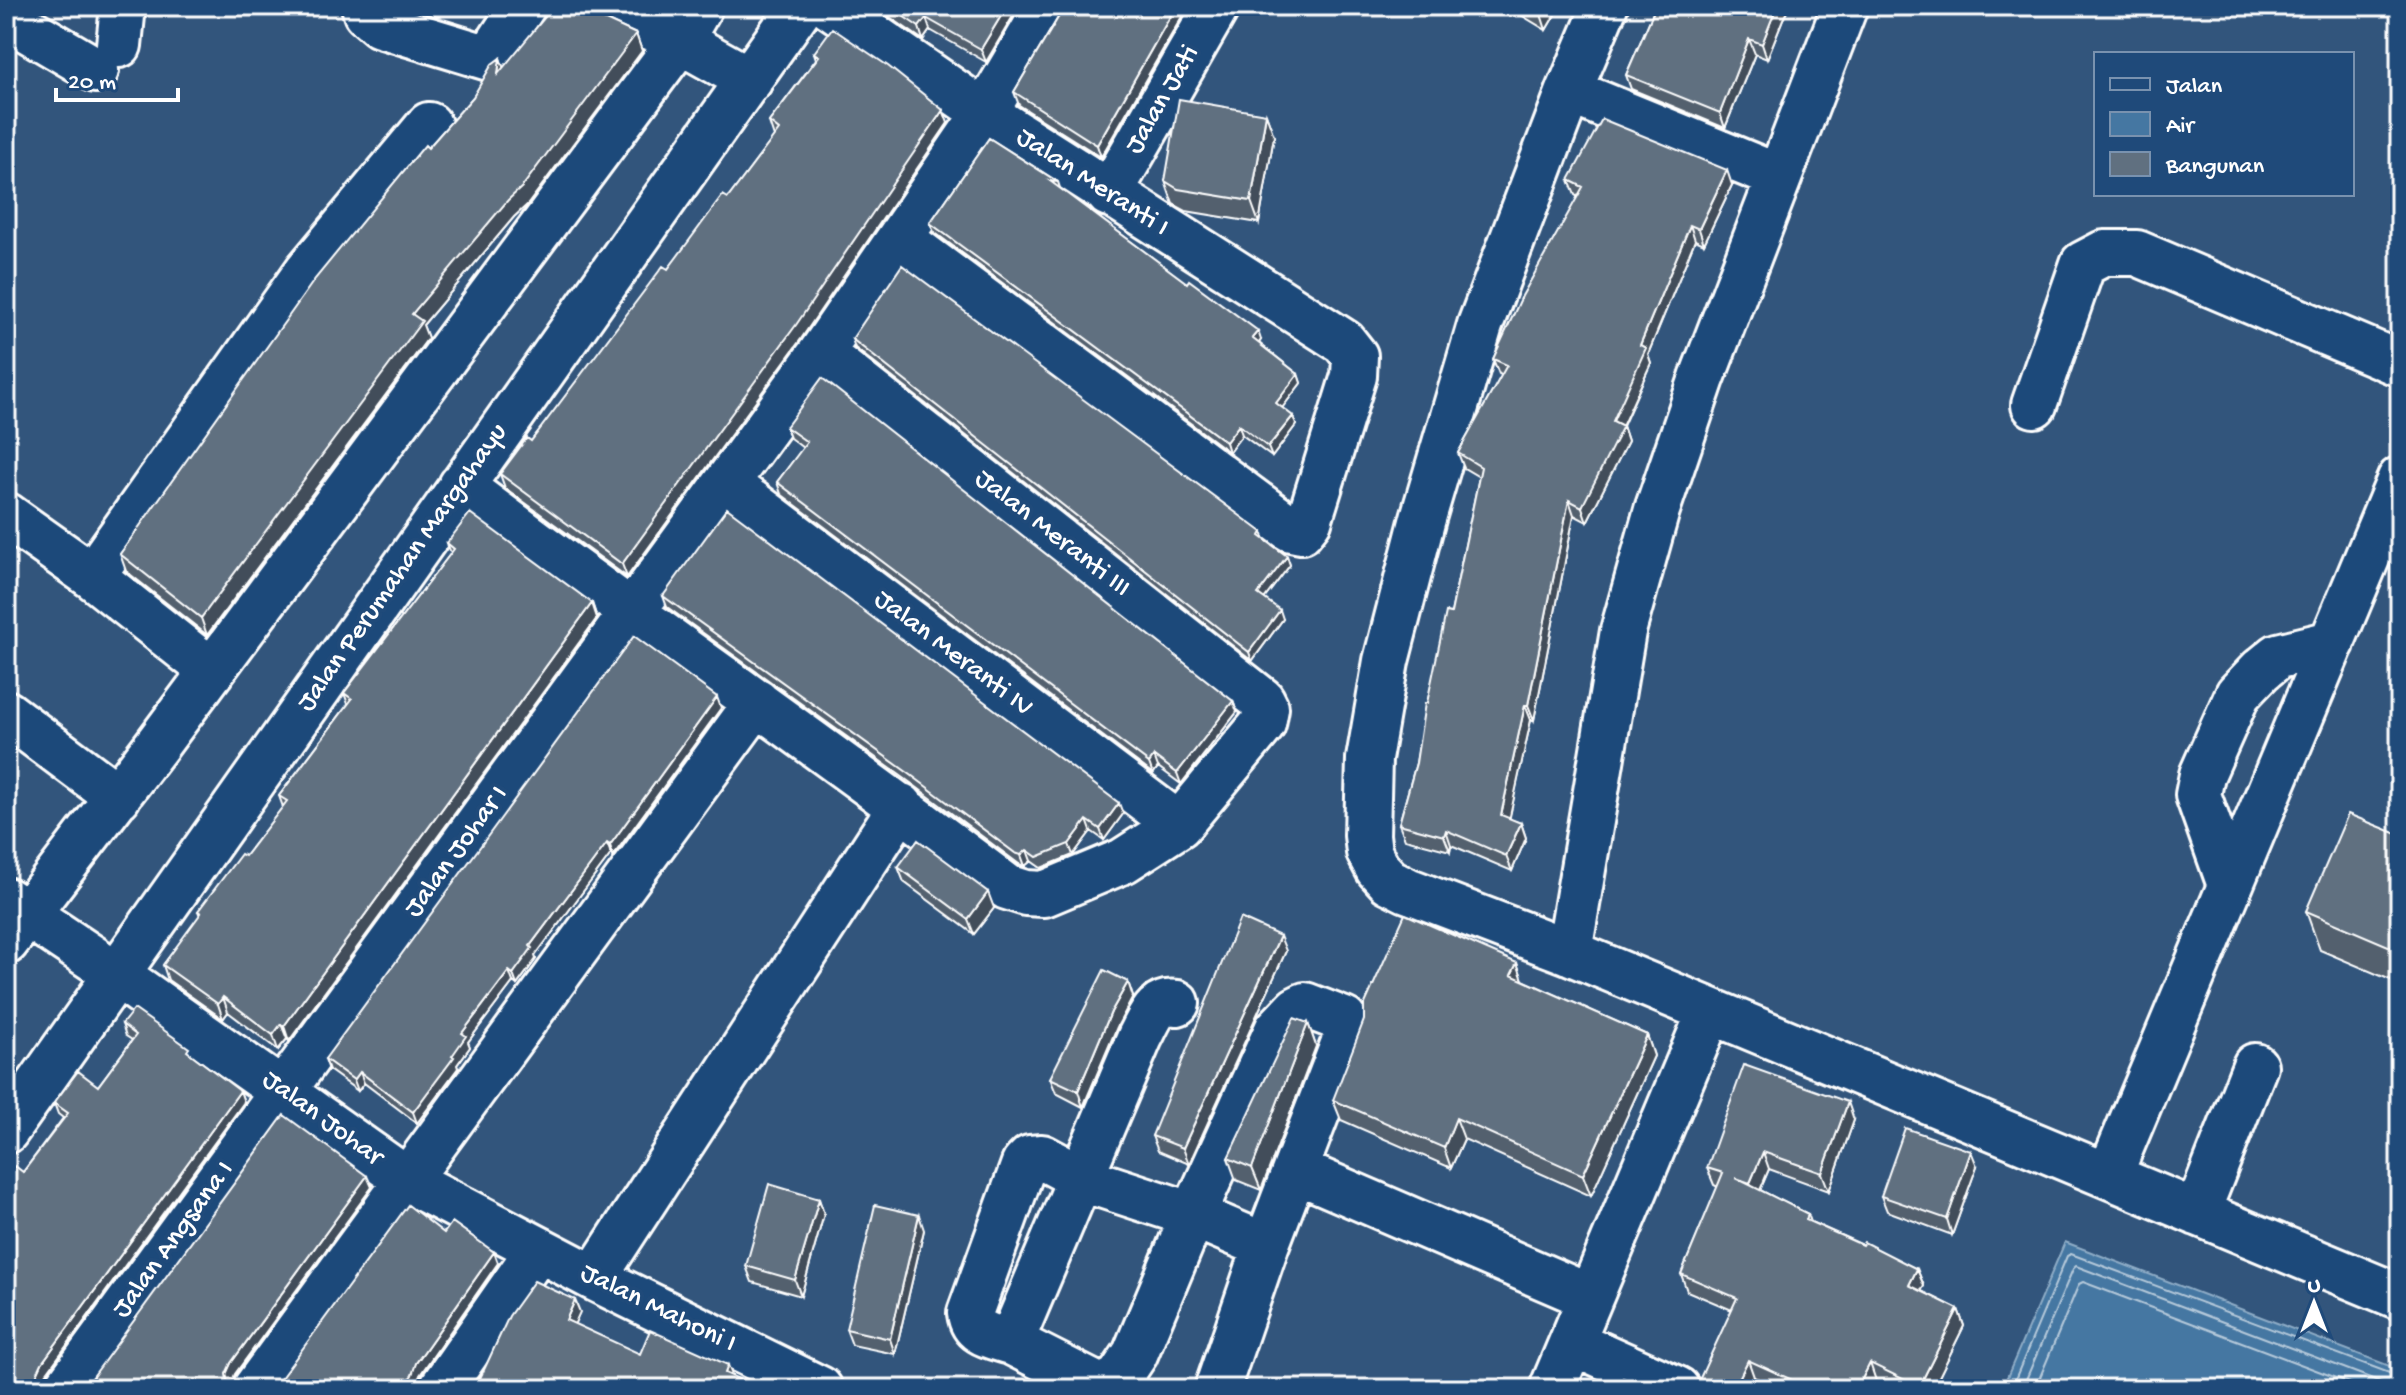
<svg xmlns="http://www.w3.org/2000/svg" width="2406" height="1395" font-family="'Gochi Hand',sans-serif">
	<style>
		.water { fill: #4577a2; stroke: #8fadc7; stroke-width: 2 }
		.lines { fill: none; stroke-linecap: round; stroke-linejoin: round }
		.shore { stroke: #b5c9da; stroke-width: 2 }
		.minor-casing { stroke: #fff; stroke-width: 50 }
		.minor { stroke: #1f4a7a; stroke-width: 44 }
		.wall { fill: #53606e; stroke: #fff; stroke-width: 2 }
		.shaded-wall { fill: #434e5a; stroke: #fff; stroke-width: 2 }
		.building { fill: #607080; stroke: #fff; stroke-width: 2 }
		.labels { text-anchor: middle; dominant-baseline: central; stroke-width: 8; stroke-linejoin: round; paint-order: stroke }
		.street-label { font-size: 28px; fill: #fff; stroke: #1f4a7a }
	</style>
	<rect width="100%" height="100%" fill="#32557c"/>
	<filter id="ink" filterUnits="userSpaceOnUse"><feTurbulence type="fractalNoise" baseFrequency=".0125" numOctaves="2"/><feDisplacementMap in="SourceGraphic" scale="16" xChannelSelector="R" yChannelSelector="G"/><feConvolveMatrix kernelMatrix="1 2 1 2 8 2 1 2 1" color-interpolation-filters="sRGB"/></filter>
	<g filter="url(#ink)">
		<path class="water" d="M2065,1242l335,128v19h-398z"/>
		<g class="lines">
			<path class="shore" d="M2011,1389l56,-133 4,-2 329,123
				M2022,1389l51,-120 3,-3 315,120 9,1
				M2035,1389l44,-105 4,-2 283,107"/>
			<g class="minor-casing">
				<path id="minor" d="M364,6l2,7 14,12 109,33 34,-52
					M605,6l75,35 70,39
					M830,6l155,107 359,229 11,14 -1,20 -45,145 -8,10 -10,-2 -390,-290
					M1605,6l-36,85 -89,234 -57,193 -37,143 -17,98 -2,76 2,17 9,17 11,12 18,9 162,62 831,345
					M6,17l90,53
					M119,45l4,-39
					M1569,91l210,86
					M1109,194l108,-188
					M2034,405l49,-141 21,-11h33l263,111
					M727,484l452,341
					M461,486c180,136 366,264 546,401l19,6 18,1 79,-33 56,-36 84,-101 3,-16 -4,-8 -441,-347
					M6,515l86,61 120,95
					M92,576l216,-306 121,-145
					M6,713l112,84
					M2230,885l-32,-90 4,-20 36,-81 23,-24 17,-14 54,-13
					M6,900l109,73 292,207 187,98 226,111
					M6,942l150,-196 524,-705 20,-35
					M1569,952l54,-321 34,-121 45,-132 143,-372
					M6,1131l795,-1125
					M2109,1176l291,-697
					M2197,1213l58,-147
					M594,1278l307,-472
					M1011,1342c-19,-6 -38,-7 -41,-29l54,-149 6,-6 12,-1 41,22 110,36 73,31
					M1572,1342l105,47
					M1100,1387l-89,-45 129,-305c10,-18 14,-38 37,-34
					M66,1389l755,-1036 164,-240 63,-107
					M255,1389l502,-687
					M441,1389l97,-139
					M1099,1389l20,-11 16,-24 58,-139 84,-185 20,-21 8,-4 39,15 4,12 -53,138
					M1217,1389l49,-143 29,-76 295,127
					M1552,1389l158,-378"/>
			</g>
			<use href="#minor" class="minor"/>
		</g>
		<path class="wall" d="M59,6h15l-2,5z
			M404,6h89l-4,6 -40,-3 -1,4 -30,-2z
			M874,6h145l-33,56 -56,-32 -7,10z
			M1065,6l36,151 -82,-52 -5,-13z
			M1506,6h54l-14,24z
			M1656,6h134l-7,13 -16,40 -12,-5 -30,74 -94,-39 -5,-14z
			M588,12l48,22 6,17 -114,153 -14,13 -91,108 5,13 -221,297 -81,-64 -6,-17 308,-406 45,-51 27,-39 3,10z
			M814,53l134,70 -147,216 -174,238 -122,-89 -5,-14 31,-33 137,-172 60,-71 46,-61 -5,-15 47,-63z
			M1266,114l8,22 -15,87 -73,-12 -13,-7 -8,-23z
			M989,138l69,44 2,6 201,152 -2,3 39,31 3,9 -19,25 14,17 -24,32 -30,-22 -13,17 -295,-220 -4,-9z
			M1569,180l163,5 -28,59 -9,-4 -47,114 3,9 -28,63 5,15 -41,81 -13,-7 -40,205h-3l-22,99 12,4 5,15 -14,33 -61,-26 -1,6 -45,-12 -6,-15 17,-61 11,-60 24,-90 28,-136 -15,-9 -6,-15 44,-78 -3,-1 -6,-15 85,-162 -3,-2z
			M852,339l410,193 3,8 22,16 3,9 -26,34 19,20 -31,42 -397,-313z
			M786,427l447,274 4,11 -56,72 -23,-17 -5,7 -372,-280 -4,-12 26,-34 -13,-10z
			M447,543l145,60 5,15 -308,423 -2,-2 -9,11 -50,-38 -5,7 -55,-39 -5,-15 37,-49 -2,-5 47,-55 38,-49 -4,-11 69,-92 -4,-11 107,-140z
			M663,596l460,218 -19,26 -13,-9 -18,24 -32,13 -10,-7 -6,5 -6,-2 -104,-78 -248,-179z
			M721,708l-108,148 -2,-2 -76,102 1,3 -19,26 -4,-3 -45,60 2,5 -13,18 1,3 -41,55 -53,-40 -6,8 -29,-21 -4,-11z
			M2400,835v149l-80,-34 -14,-39z
			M898,867l96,41 -20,26 -70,-52z
			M1286,951l-97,213 -31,-13 -6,-15z
			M1517,963l6,17 124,55 7,21 -63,140 -127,-57 -13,29 -110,-48 -8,-20z
			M1128,982l5,15 -16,30 -34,80 -27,-14 -6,-15z
			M1308,1023l8,23 -55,144 -25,-10 -8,-22z
			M122,1024l70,31 48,36 4,11 -198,272 -5,12 1,3h-25l-11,-8v-204l17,-5 40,-54 -5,-4 -4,-11 44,-17 34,-46 -6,-4z
			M1854,1120l-25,71 -60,-22 -9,21 48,24 3,8 106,47 7,17 -3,5 37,18 6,17 -31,63h-39l-18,-8 -4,8h-92l-26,-12 -6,12 -16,-79 -45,-19 -6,-17 37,-87 -4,-2 -7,-17z
			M1977,1166l-25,69 -65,-24 -6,-15z
			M819,1199l5,15 -23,82 -49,-14 -6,-16z
			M924,1230l-29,124 -43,-9 -6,-16z"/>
		<path class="shaded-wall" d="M1007,6h12l-33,56 -5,-13z
			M1176,6h12l-87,151 -4,-12z
			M1546,6h14l-14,24 -5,-16z
			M1777,6h13l-7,13 -16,40 -5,-15z
			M926,18l4,12 -7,10 -4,-13z
			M636,34l6,17 -114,153 -14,13 -91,108 5,13 -221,297 -6,-17 211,-304z
			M1749,39l6,15 -30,74 -5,-15z
			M500,58l6,17 -8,-1z
			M943,110l5,13 -147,216 -174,238 -5,-13z
			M1266,114l8,22 -15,87 -8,-22z
			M1727,170l5,15 -28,59 -5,-15z
			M1690,225l5,15 -47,114 3,9 -31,68 3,-5 5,15 -41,81 -5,-15 58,-162z
			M1258,331l3,9 -6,8 -3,-10z
			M1298,374l3,9 -22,29 -3,-9z
			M1293,416l3,9 -24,32 -4,-10z
			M1239,425l3,10 -13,17 -3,-10z
			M1569,500l5,15 -40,205 -6,-15z
			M1287,556l3,9 -29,38 -3,-9z
			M592,603l5,15 -308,423 -5,-15z
			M1280,610l3,9 -31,42 -3,-9z
			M717,697l4,11 -108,148 -3,-11z
			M1233,701l4,11 -56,72 -4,-11z
			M1525,705l6,15 -24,110 -6,-15z
			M1154,756l4,11 -5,7 -4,-11z
			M1119,803l4,11 -19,26 -4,-11z
			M1087,820l4,11 -18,24 -4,-11z
			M1521,823l5,15 -14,33 -6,-15z
			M1446,830l5,15 -1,6 -6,-15z
			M607,843l4,11 -76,102 1,3 -19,26 -4,-11 17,-28z
			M1027,850l4,11 -6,5 -4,-11z
			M988,892l6,16 -20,26 -6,-15z
			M1280,936l6,15 -97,213 -6,-16z
			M1517,963l7,20 -13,-8z
			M509,971l4,11 -45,60 2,5 -13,18 1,3 -41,55 -4,-11 39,-56 10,-23z
			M1128,982l5,15 -16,30 -34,80 -5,-16 33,-79z
			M223,997l5,15 -5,7 -5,-15z
			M1308,1023l8,23 -55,144 -9,-22z
			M281,1024l6,15 -9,11 -5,-15z
			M1647,1035l7,21 -63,140 -8,-21z
			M360,1072l4,11 -6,8 -4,-11z
			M240,1091l4,11 -198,272 -5,12 1,3h-2l-3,-15 5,-11z
			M1848,1102l6,18 -25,71 -7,-18z
			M1456,1118l8,21 -13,29 -7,-20z
			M1971,1151l6,15 -25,69 -5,-16z
			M1763,1152l6,17 -13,31 -6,-17z
			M367,1176l5,11 -137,187 -5,12 1,3h-2l-3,-15 5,-11z
			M819,1199l5,15 -23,82 -6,-16z
			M919,1215l5,15 -29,124 -5,-15z
			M494,1252l4,11 -78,112 -4,11 -2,3h-13l15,-26z
			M1917,1269l7,17 -9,16 -6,-17z
			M575,1300l5,12 -9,20 -5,-12z
			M1958,1309l6,17 -31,63h-13l-1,-2z
			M1748,1360l6,17 -6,12h-14z
			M1870,1363l6,18 -4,8h-15z
			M728,1365l5,13 -8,-5z"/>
		<path class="building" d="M554,6h27l7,6 48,22 -114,153 -14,13 -96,114 10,7 -221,297 -81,-64 195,-275 110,-134 3,3 45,-51 19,-33 8,-6 -2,16z
			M888,6h119l-26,43 -55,-31 -7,9z
			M1065,6h111l-79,139 -83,-53z
			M1527,6h19l-5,8z
			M1656,6h121l-15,38 -13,-5 -29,74 -94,-38z
			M832,28l56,38 55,44 -147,215 -174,239 -122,-90 27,-36 4,3 132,-175 5,3 55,-74 5,3 51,-68 -10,-8 50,-66 -5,-3z
			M1179,99l87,15 -15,87 -73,-12 -13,-8z
			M1602,119l125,51 -28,59 -9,-4 -50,120 6,3 -33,73 10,5 -41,81 -13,-7 -41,205h-3l-24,110 20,8 -15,33 -60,-26 -2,6 -45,-12 17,-61 9,-60h2l19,-91 5,1 30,-146 -23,-14 49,-88 -14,-6 29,-63 61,-109 -14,-7z
			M989,138l69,44 -8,-1 137,102 2,-3 69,51 -6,7 46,36 -22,29 17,13 -25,31 -29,-22 -13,17 -296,-219z
			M902,265l360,267 -2,4 27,20 -29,38 22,16 -31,42 -397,-313z
			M822,378l411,323 -56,72 -23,-17 -5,7 -372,-281 30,-40 -21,-15z
			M727,508l392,295 -19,26 -13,-9 -18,24 -32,13 -10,-7 -6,5 -6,-2 -104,-78 -248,-179z
			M470,513l122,90 -308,423 -3,-2 -8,11 -50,-38 -5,7 -55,-39 38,-52 -3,-2 43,-57 4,2 42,-55 -8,-5 73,-97 -8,-6 110,-144 -7,-6z
			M634,636l83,61 -107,148 -3,-2 -77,103 2,2 -19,26 -4,-3 -47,62 4,3 -14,20 2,1 -41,55 -53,-40 -6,8 -29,-21z
			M2348,814l52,21v116l-94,-40z
			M918,840l70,52 -20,27 -70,-52z
			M1405,914l112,49 -6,12 136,60 -64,140 -127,-57 -12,30 -111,-48 31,-80v-14z
			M1240,918l40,18 -97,212 -31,-12z
			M1104,970l24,12 -17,30 -33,79 -28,-13z
			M134,1009l55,39 -2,3 53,40 -198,272 -5,11 2,13 1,2h-11l-23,-17v-55l4,-5 -4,-3v-132l9,-11 8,6 45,-59 -14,-10 24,-32 20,15 38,-51 -14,-11z
			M1294,1018l14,5 -56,145 -24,-10z
			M1744,1065l104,37 -26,71 -59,-21 -13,31 -14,-5 72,36 -2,6 56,25 2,-3 53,27 -8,16 49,24 -39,78 -49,-24 -13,26h-45l-64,-29 -14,29h-39l42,-91 -56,-24 42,-101 -16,-5z
			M284,1115l83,61 -136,187 -5,11 2,13 1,2h-145z
			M1905,1128l66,23 -24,68 -66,-23z
			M769,1184l50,15 -24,81 -49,-14z
			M408,1205l36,28 8,-11 42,30 -78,111 -4,12 -11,14h-128z
			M875,1205l44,10 -29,124 -44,-10z
			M534,1281l41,19 -9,20 74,34 10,-24 78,35 -3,8 35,16h-285l34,-73z
			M1623,1378l25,11h-30z"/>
	</g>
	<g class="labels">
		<g class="street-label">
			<text transform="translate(1163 100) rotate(-60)">Jalan Jati</text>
			<text transform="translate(1092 183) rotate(33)">Jalan Meranti I</text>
			<text transform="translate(1052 534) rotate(38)">Jalan Meranti III</text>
			<text transform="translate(403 568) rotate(-55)">Jalan Perumahan Margahayu</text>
			<text transform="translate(953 654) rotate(37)">Jalan Meranti IV</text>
			<text transform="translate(457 852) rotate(-54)">Jalan Johar I</text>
			<text transform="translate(322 1119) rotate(36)">Jalan Johar</text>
			<text transform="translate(174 1240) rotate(-54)">Jalan Angsana I</text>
			<text transform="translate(658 1309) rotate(26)">Jalan Mahoni I</text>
		</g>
	</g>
	<rect width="2406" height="1395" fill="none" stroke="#1f4a7a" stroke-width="32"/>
	<rect x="16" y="16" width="2374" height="1363" fill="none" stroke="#fff" stroke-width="3" filter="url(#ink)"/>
	<rect x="2094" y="52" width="260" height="144" fill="#1f4a7a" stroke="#7992af" stroke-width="2"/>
	<rect x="2110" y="78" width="40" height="12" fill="#1f4a7a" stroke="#7992af" stroke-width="2"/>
	<text x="2166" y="92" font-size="24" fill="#ffffff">Jalan</text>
	<rect x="2110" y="112" width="40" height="24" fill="#4577a2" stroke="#7992af" stroke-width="2"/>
	<text x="2166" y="132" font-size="24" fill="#ffffff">Air</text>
	<rect x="2110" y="152" width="40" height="24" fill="#607080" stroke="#7992af" stroke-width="2"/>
	<text x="2166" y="172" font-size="24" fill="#ffffff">Bangunan</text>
	<g transform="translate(2314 1303)" stroke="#1f4a7a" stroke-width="6" paint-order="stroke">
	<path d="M0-6L14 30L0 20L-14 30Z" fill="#ffffff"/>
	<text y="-12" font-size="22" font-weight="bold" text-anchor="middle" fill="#ffffff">U</text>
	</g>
	<path d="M56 88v12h122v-12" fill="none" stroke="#ffffff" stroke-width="4"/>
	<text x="68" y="88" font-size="24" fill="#ffffff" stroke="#1f4a7a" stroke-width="6" paint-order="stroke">20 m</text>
</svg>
